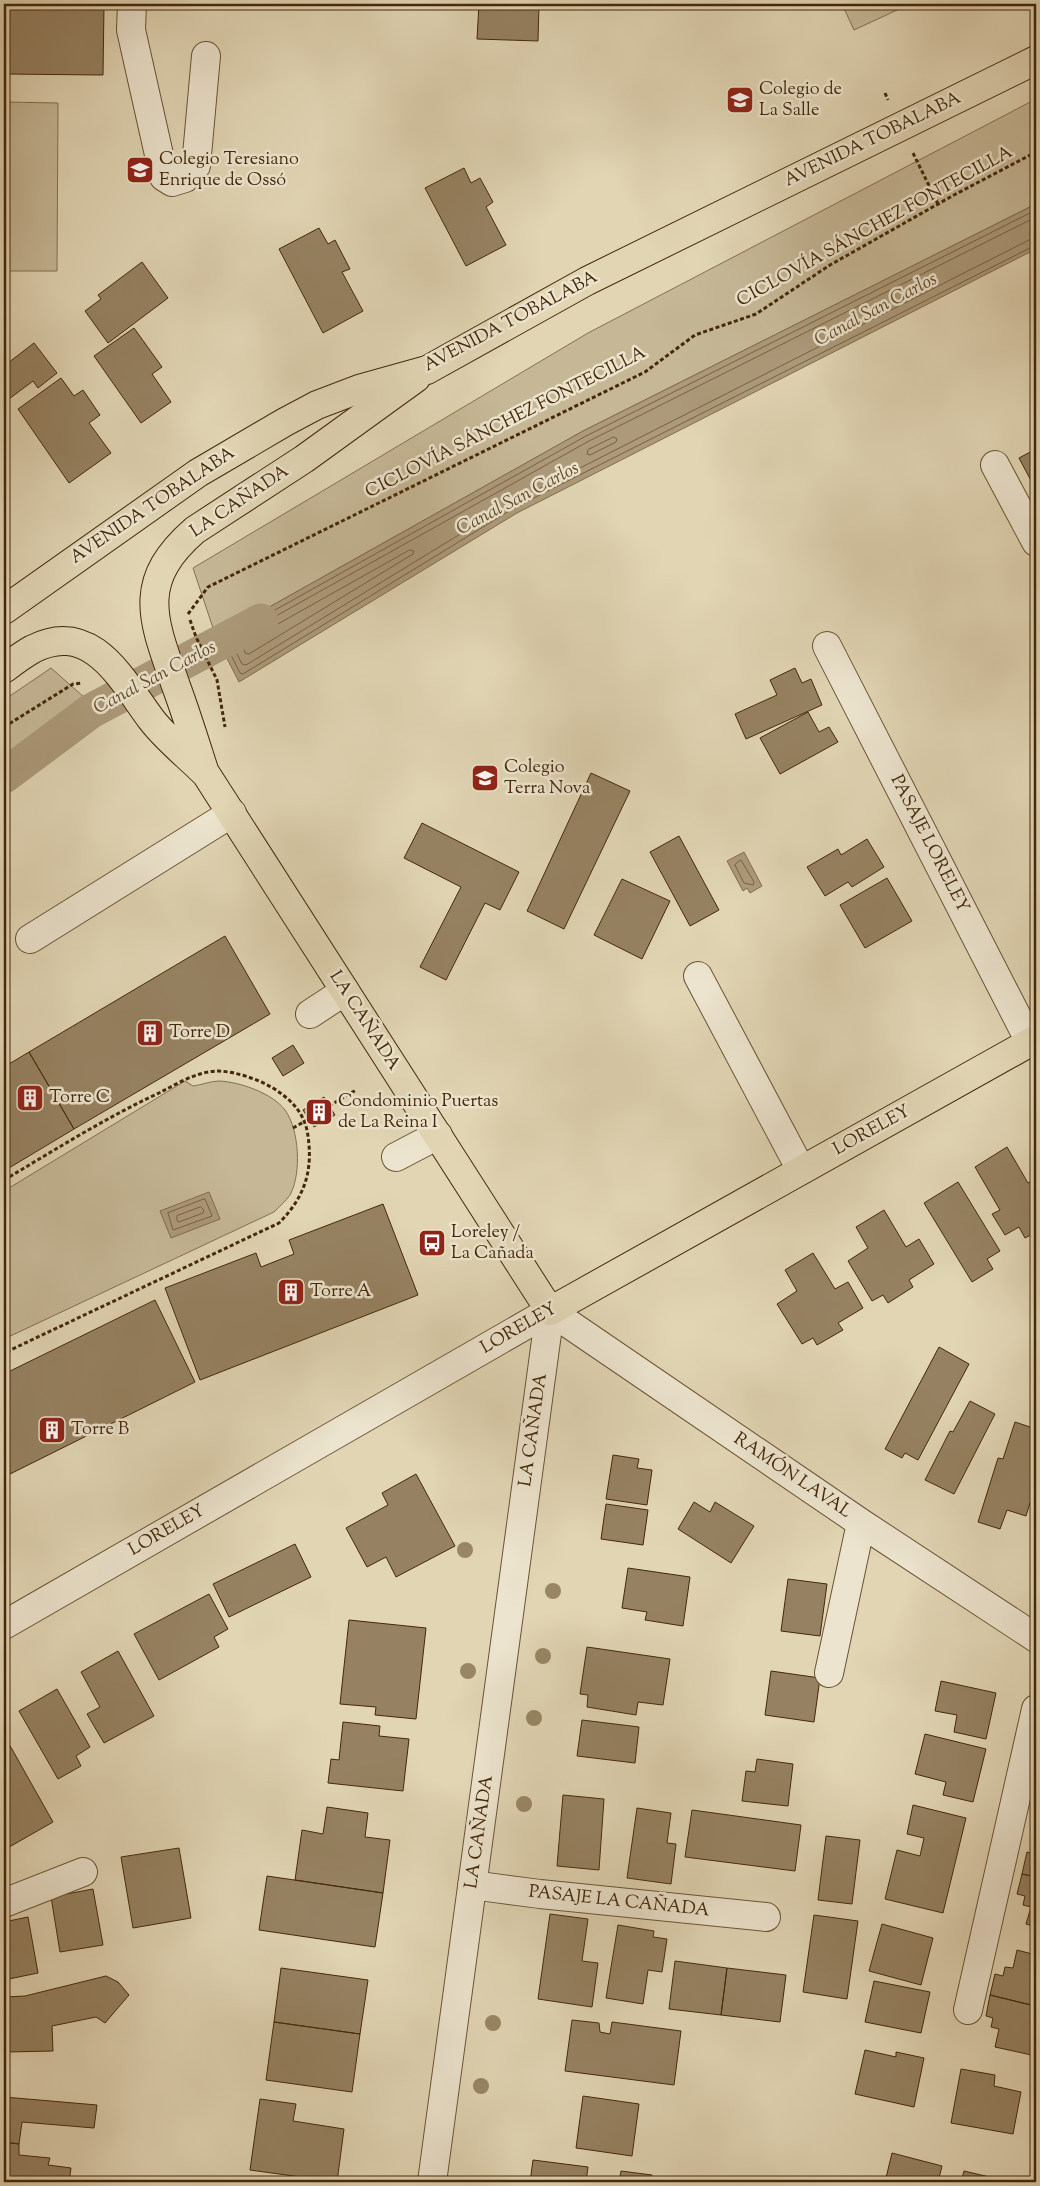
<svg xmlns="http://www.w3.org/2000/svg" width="1040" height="2186" font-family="'Sorts Mill Goudy',serif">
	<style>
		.green { fill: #c6b897; stroke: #857050 }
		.water { fill: #ac9a7a; stroke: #826c4d }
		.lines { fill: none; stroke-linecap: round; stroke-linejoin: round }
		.shore { stroke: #786142; stroke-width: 1 }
		.canal { stroke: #ac9a7a; stroke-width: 35 }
		.building { fill: #968262; stroke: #442809 }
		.minor-casing { stroke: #6b5334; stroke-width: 30 }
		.major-casing { stroke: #442809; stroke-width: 30 }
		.path { stroke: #442809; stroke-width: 3; stroke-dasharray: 4 2.5; stroke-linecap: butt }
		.minor { stroke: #ece4ce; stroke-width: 28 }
		.major { stroke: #e1d5b4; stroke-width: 28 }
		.tree { fill: #998665 }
		.labels { text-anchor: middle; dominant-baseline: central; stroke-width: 5; stroke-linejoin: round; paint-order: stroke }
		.poi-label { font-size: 18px; fill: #442809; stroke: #ece4ce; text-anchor: start }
		.street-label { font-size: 18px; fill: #442809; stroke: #ece4ce }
		.water-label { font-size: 19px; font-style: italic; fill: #634a2b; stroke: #ece4ce }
	</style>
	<rect width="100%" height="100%" fill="#e1d5b4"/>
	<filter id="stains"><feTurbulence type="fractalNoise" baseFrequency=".004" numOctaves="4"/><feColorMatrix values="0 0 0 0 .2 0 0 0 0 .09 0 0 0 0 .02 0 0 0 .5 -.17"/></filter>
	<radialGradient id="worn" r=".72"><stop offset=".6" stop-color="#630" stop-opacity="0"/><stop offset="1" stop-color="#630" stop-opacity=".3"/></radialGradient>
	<path class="green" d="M842,4h68l-56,26z
		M1036,99v105l-453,227 -367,206 -23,-69 395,-235z
		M4,102l54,1 -1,168h-53z
		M51,668l34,30 -81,58v-56z
		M185,1081l8,5c8,-1 18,-5 26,-5 21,1 53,12 66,29 14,19 17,63 5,85 -4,6 -11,12 -16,17l-270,127v-148z"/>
	<path class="water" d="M1036,204v45l-519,264 -278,169 -23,-45 367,-206z
		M85,698l12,25 -93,68v-35z
		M744,852l18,34 -12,7 -3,-5 -4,3 -16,-30z
		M209,1192l11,27 -49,19 -11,-27z"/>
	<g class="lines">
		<path class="shore" d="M1036,210l-450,226 -361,202 -1,3 16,32 3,1 271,-166 522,-263
			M1036,217l-447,224 -356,199 -1,4 10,20 4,1 265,-162 518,-263 7,-2
			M614,437l3,2 -1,3 -26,13 -3,-1 1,-4z
			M410,550l4,1 -1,3 -164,100 -4,-1 -2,-9z
			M4,760l5,-1 71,-51h4l5,14 -85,63
			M4,766l8,-2 57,-40h3v4l-68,49
			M741,860l13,22 -1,3 -9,-2 -9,-18z
			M205,1199l7,17 -39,14 -5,-17z
			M201,1207l3,3 -1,3 -24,9 -2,-1v-5z"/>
		<path class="canal" d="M4,776l87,-65 170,-90"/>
	</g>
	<path class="building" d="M4,4h100l-1,71 -99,-1z
		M479,4h60l-1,37 -61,-2z
		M464,168l7,15 9,-5 13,24 -7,5 20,38 -40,21 -41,-78z
		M319,228l9,16 7,-4 15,29 -8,3 21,39 -40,22 -44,-84z
		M142,262l26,36 -60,45 -23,-32 16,-12 -3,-4z
		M134,328l28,39 -10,7 19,28 -30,21 -47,-67z
		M34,343l23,30 -19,15 -5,-7 -24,18 -5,-6v-27z
		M61,378l13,18 9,-6 17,25 -11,8 22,30 -42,30 -51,-74z
		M1036,449v41l-17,-32z
		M795,668l7,15 9,-4 11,26 -76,34 -11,-25 42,-19 -7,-15z
		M808,712l11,20 10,-5 9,15 -58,32 -20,-36z
		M591,773l39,18 -66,138 -37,-18z
		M422,823l97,49 -19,38 -15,-7 -39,77 -26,-13 41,-80 -57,-29z
		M679,836l40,74 -29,16 -40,-74z
		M867,839l17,28 -32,20 -4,-5 -23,14 -18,-29 31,-18 3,6z
		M887,878l25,43 -47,27 -25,-43z
		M622,879l48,22 -28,58 -48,-24z
		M225,936l45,78 -196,115 -45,-77z
		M293,1045l11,18 -21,13 -11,-18z
		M29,1052l45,77 -70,42v-104z
		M324,1097l11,18 -21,12 -11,-17z
		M1007,1147l21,36 8,-5v54l-11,6 -6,-11 -14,8 -13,-21 8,-4 -25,-43z
		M958,1182l42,69 -13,8 6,10 -21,13 -48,-79z
		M383,1204l35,91 -218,85 -35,-92 91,-35 5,14 33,-13 -5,-14z
		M884,1210l22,37 13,-8 15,25 -25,16 4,7 -25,16 -5,-8 -11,6 -24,-40 20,-13 -12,-21z
		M813,1253l22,36 13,-7 15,26 -25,15 5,7 -26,15 -4,-7 -11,6 -25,-40 20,-13 -12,-21z
		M155,1300l40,82 -191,95v-103z
		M939,1347l30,17 -51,96 -13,-7 -3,5 -17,-9z
		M970,1401l25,13 -41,80 -29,-14 25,-49 3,1z
		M1015,1422l21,7v39l-2,8 2,1v6l-10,33 -19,-6 -7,19 -22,-7 20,-64 5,1z
		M613,1455l26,4 -2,9 15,2 -5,35 -41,-6z
		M416,1474l39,72 -59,31 -10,-20 -19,10 -21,-39 42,-23 -6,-12z
		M694,1502l16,10 5,-10 39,24 -23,37 -53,-34z
		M606,1504l42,6 -5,35 -42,-6z
		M295,1544l16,33 -82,40 -16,-33z
		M628,1568l62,9 -7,49 -38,-6 2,-8 -25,-4z
		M788,1579l39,5 -7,52 -39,-5z
		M209,1594l19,35 -14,8 5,10 -60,33 -25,-46z
		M349,1620l77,8 -10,91 -41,-4 1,-8 -36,-3z
		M587,1647l83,12 -7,46 -25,-3 -2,13 -49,-8 1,-12 -8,-1z
		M118,1651l36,65 -50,27 -17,-29 13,-7 -19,-35z
		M771,1671l49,7 -6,44 -49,-7z
		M941,1681l55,12 -10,46 -32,-7 3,-17 -22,-4z
		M57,1689l33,58 -14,9 5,10 -23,13 -39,-68z
		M582,1720l57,7 -4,36 -58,-7z
		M343,1722l37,4 -1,10 30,3 -6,52 -75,-8 3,-24 8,1z
		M925,1734l61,15 -13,53 -30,-7 3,-13 -31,-8z
		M4,1735l49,87 -49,28z
		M757,1759l36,5 -5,42 -46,-5 4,-30 9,1z
		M563,1795l41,4 -5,71 -42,-4z
		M913,1805l53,13 -23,95 -58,-14 12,-49 23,6 4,-18 -17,-4z
		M327,1807l41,6 -3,24 25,3 -7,53 -88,-13 7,-50 21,4z
		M637,1808l34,5 -4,30 9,1 -5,40 -44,-6z
		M692,1810l109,15 -6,46 -110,-14z
		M826,1836l34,4 -8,64 -34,-4z
		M1036,1845v32l-14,-3 5,-22 7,2z
		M179,1848l12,70 -58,10 -12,-71z
		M1022,1874l14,3v50l-10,-3 5,-17 -8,-2 2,-9 -8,-2z
		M267,1876l116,17 -8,54 -116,-17z
		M93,1889l10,56 -43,7 -9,-55z
		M550,1914l38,5 -6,42 16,2 -6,44 -54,-8z
		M814,1915l44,6 -11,78 -44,-7z
		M28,1917l10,56 -34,7v-58z
		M882,1924l51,14 -12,47 -52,-14z
		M618,1925l36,6 -1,6 14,2 -5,33 -14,-2 -5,34 -37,-6z
		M1017,1950l19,5 -1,51 -45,-11 5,-21 8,2 2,-9 8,1z
		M675,1961l52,7 -6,47 -52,-6z
		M281,1968l87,12 -8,54 -86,-12z
		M727,1968l59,7 -6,47 -59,-7z
		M106,1976l12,6 11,13 -24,28 -9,-6 -44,9 1,25 -46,1 -1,-8h-2v-47l21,-1z
		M874,1981l56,11 -9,41 -56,-11z
		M990,1995l45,11 -3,12 4,1v37l-41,-9 4,-18 -8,-2 2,-9 -7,-2z
		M572,2020l27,3 1,9 10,2 2,-12 69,9 -7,54 -109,-14z
		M274,2022l86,12 -8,58 -86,-12z
		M865,2050l31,7v-5l28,6 -10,49 -59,-13z
		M961,2069l34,6 -1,11 27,6 -8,42 -62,-11z
		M583,2096l56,8 -7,52 -56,-8z
		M4,2097l93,8 -3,23 -72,-6 -3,22 -15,-2z
		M260,2099l36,5 -3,17 51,8 -7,53 -87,-12z
		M4,2142l15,2v11l31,3 -2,7 23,3 -2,14h-65z
		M892,2153l50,13 -4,16h-53z
		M533,2160l55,7 -2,15h-56z
		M621,2171l31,4 -1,7h-32z
		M964,2171l47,11h-50z
		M687,2178l37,4h-38z"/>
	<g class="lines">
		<g class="minor-casing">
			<path id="minor" d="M132,4l-1,26 33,147 8,5 13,-4 11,-12 10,-110
				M995,465l41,77
				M827,646l203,396
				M30,939l202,-126
				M698,976l103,194
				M310,1014l35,-23
				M396,1157l42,-22
				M550,1311l311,212 175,115
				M4,1625l546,-314
				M829,1673l32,-150
				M472,1885l68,9 226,23
				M4,1903l79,-31
				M968,2010l68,-301
				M432,2182l118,-871"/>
		</g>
		<g class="major-casing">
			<path id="major" d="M4,610l194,-137 87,-51 32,-17 42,-16 68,-19 160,-89 449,-221
				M4,669c9,-7 18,-14 29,-20 59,-30 89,31 118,70 15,20 37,37 55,55l344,537 486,-272
				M204,770c-9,-28 -18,-57 -28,-84 -23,-66 -41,-104 19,-156l109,-71 112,-81"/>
		</g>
		<path class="path" d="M885,93l3,7
			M913,153l25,51
			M188,614l20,-27 437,-215 50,-37 61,-21 74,-49 124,-70 82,-43
			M190,620l6,17 21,43 8,47
			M4,727l69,-43 9,-1
			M329,1106l27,-16
			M293,1128l16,-9
			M4,1180c51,-30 101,-62 155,-87 18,-9 38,-22 60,-22 18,1 38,8 54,17 17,11 29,22 34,42 7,38 -1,66 -28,93l-275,130"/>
		<use href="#minor" class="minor"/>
		<use href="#major" class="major"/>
	</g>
	<g class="tree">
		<circle cx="465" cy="1550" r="8"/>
		<circle cx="553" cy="1591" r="8"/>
		<circle cx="543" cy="1656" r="8"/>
		<circle cx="468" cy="1671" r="8"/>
		<circle cx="534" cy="1718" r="8"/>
		<circle cx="524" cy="1804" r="8"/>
		<circle cx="493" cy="2023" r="8"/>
		<circle cx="481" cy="2086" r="8"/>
	</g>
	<defs>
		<g id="school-square" transform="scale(1.4375)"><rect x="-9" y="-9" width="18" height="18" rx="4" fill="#8f2418" stroke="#ece4ce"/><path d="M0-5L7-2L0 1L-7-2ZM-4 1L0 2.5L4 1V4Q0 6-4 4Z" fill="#fff"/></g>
		<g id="building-square" transform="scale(1.4375)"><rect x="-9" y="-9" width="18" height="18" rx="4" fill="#8f2418" stroke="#ece4ce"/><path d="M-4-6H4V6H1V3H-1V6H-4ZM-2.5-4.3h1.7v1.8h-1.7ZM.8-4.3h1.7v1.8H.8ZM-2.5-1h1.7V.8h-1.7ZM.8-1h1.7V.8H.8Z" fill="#fff"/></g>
		<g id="bus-square" transform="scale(1.4375)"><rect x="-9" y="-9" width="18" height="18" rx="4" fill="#8f2418" stroke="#ece4ce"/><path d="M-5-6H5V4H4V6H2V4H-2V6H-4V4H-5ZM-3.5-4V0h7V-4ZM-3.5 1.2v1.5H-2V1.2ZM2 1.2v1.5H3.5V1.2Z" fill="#fff"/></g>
	</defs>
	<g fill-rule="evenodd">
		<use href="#school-square" x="740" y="100"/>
		<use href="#school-square" x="140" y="170"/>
		<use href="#school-square" x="485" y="778"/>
		<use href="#building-square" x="150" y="1033"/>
		<use href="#building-square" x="30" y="1098"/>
		<use href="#building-square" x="319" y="1112"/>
		<use href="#bus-square" x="432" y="1243"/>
		<use href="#building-square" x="291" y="1292"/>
		<use href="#building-square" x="52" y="1430"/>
	</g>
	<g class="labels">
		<g class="poi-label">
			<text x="759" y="90">Colegio de<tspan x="759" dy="21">La Salle</tspan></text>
			<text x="159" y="160">Colegio Teresiano<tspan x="159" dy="21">Enrique de Ossó</tspan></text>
			<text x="504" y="768">Colegio<tspan x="504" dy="21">Terra Nova</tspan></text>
			<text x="169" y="1033">Torre D</text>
			<text x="49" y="1098">Torre C</text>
			<text x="338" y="1102">Condominio Puertas<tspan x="338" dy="21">de La Reina I</tspan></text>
			<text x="451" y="1233">Loreley /<tspan x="451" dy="21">La Cañada</tspan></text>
			<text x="310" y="1292">Torre A</text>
			<text x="71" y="1430">Torre B</text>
		</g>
		<g class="street-label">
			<text transform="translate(873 140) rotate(-26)">AVENIDA TOBALABA</text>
			<text transform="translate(875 227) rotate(-29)">CICLOVÍA SÁNCHEZ FONTECILLA</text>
			<text transform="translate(511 322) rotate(-28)">AVENIDA TOBALABA</text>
			<text transform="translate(506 423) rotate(-27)">CICLOVÍA SÁNCHEZ FONTECILLA</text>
			<text transform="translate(240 502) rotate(-34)">LA CAÑADA</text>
			<text transform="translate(153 506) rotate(-34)">AVENIDA TOBALABA</text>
			<text transform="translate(929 844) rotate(63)">PASAJE LORELEY</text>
			<text transform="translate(364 1021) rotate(57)">LA CAÑADA</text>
			<text transform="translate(872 1131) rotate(-29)">LORELEY</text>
			<text transform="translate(519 1329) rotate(-30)">LORELEY</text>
			<text transform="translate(534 1430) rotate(-82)">LA CAÑADA</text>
			<text transform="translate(792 1476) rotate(34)">RAMÓN LAVAL</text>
			<text transform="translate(167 1531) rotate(-30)">LORELEY</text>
			<text transform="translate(480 1832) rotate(-82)">LA CAÑADA</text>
			<text transform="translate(619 1902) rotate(6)">PASAJE LA CAÑADA</text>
		</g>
		<g class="water-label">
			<text transform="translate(876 310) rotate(-28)">Canal San Carlos</text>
			<text transform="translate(518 499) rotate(-28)">Canal San Carlos</text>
			<text transform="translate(155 678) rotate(-28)">Canal San Carlos</text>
		</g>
	</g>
	<rect width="1040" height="2186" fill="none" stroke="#e1d5b4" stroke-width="20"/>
	<rect x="5" y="5" width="1030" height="2176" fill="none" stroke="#442809" stroke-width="2.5"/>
	<rect x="10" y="10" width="1020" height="2166" fill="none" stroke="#442809"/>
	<rect width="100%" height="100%" filter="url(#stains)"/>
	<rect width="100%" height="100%" fill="url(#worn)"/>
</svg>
